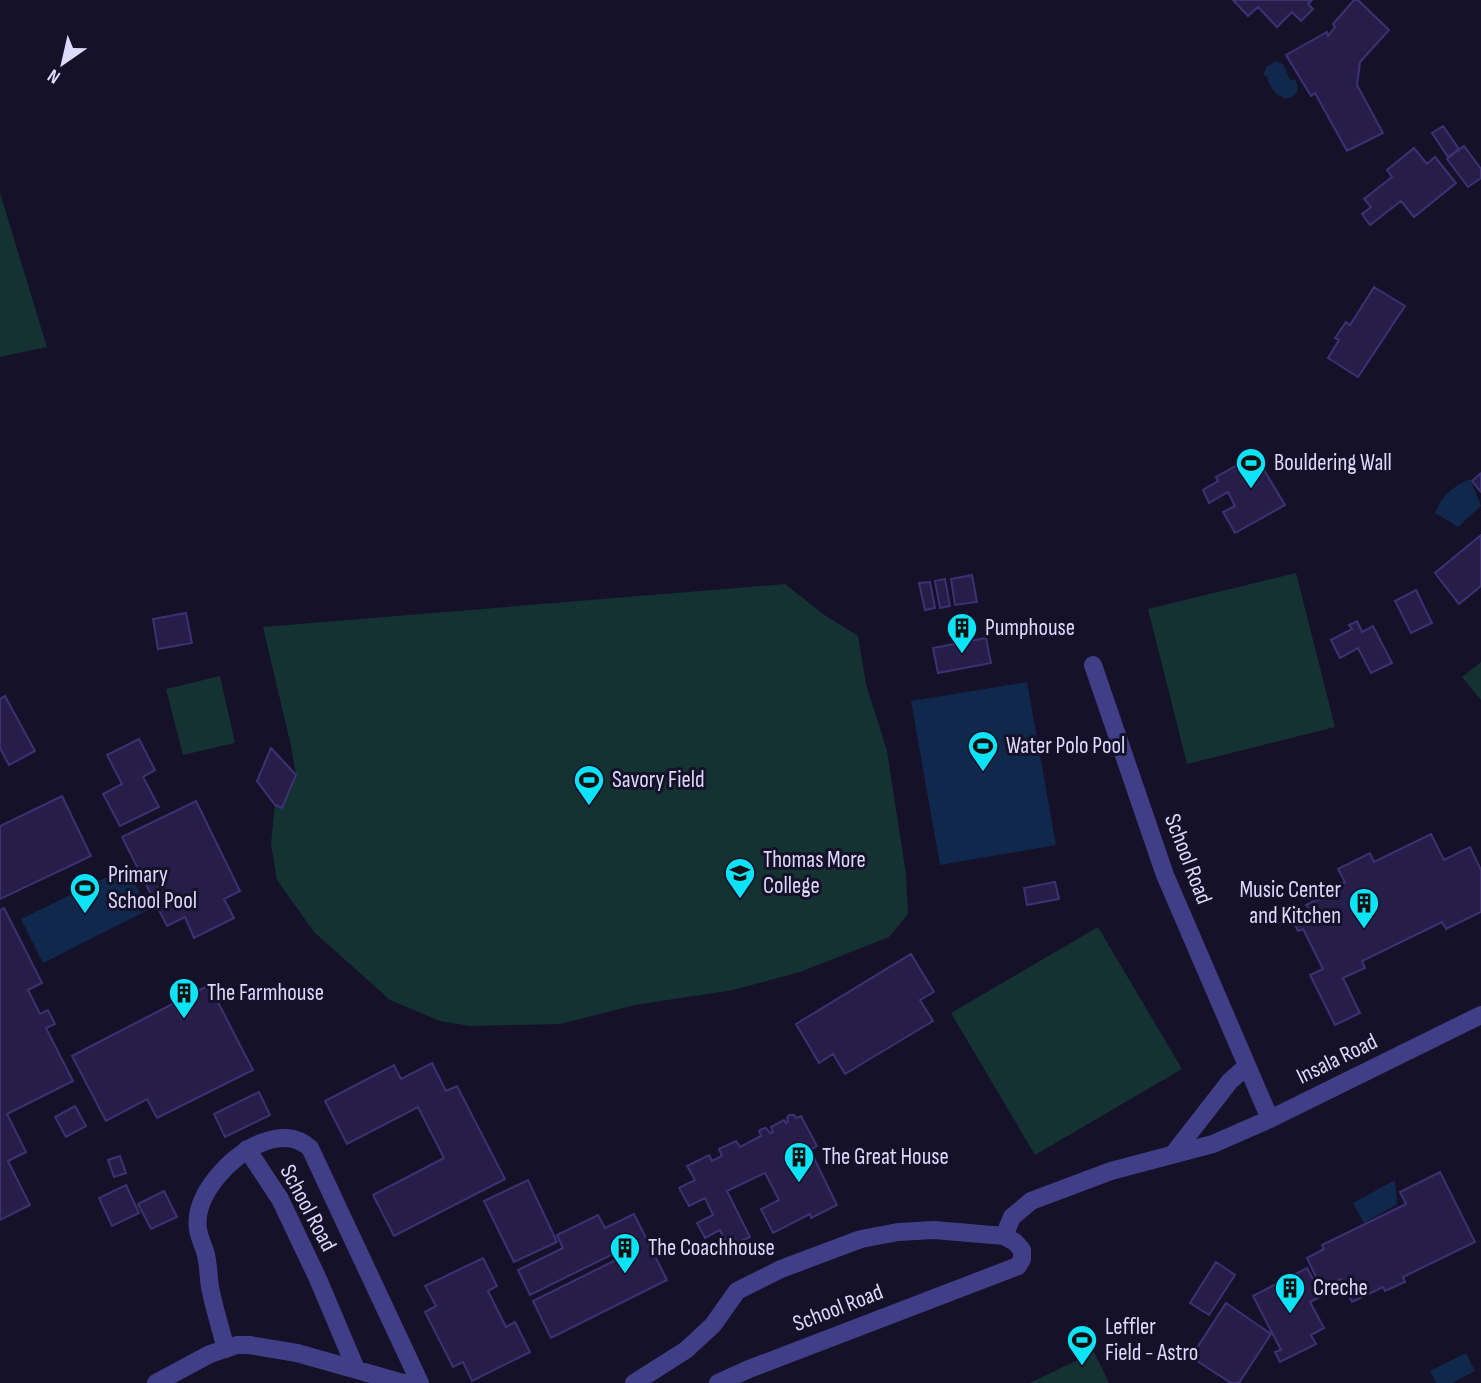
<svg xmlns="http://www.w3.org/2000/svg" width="1481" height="1383" font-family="'Sofia Sans Condensed',sans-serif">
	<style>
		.green { fill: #143231 }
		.water { fill: #11284d }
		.building { fill: #261e49; stroke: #3d3174; stroke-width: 2 }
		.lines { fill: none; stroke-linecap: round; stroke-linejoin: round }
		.minor { stroke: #403e86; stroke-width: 18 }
		.labels { text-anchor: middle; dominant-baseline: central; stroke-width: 6; stroke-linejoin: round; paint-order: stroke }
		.poi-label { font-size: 23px; fill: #dddafe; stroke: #151128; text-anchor: start }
		.street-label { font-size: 23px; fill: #dddafe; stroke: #151128 }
	</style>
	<rect width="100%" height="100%" fill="#151128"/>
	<path class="green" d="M0,193l47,154 -47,10z
		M1296,573l39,154 -148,37 -39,-155z
		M785,584l38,30 35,22 8,48 21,67 19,123 2,40 -19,23 -89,35 -67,18 -98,15 -75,19 -90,2 -30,-5 -50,-21 -76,-68 -37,-52 -6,-36 4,-39 7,3 14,-33 -5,-29 -28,-119z
		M1481,662v38l-19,-23z
		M220,676l15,67 -52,12 -17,-66z
		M1098,927l84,142 -147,86 -84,-142z
		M1094,1352l15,31h-79z"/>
	<path class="water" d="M1276,61l7,3 7,16h5c6,11 1,16 -9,19 -12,-5 -15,-10 -19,-22l-4,-2 4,-9z
		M1470,479l11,27 -23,21 -23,-14c7,-18 17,-26 35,-34z
		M1027,682l29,163 -116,20 -29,-164z
		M127,867l21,43 -105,53 -22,-44z
		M1395,1180l2,24 -33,19 -11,-20z
		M1466,1353l9,18 -23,12h-16l-6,-12z"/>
	<path class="building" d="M1233,0h79l-4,4 5,5 -12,12 -9,-9 -15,15 -19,-20 -10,9z
		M1354,0h4l31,30 -29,32 -3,23 26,48 -36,18 -32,-58 -4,3 -25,-41 41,-23 1,4 7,-9 -2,-3z
		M1443,126l16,23 -11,8 -16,-24z
		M1464,146l17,23v9l-13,9 -21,-28z
		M1414,148l13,16 8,-7 21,26 -42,34 -13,-16 -31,24 -8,-11 9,-7 -7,-8 28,-22 -5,-7z
		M1374,287l31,19 -47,71 -30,-19 11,-18 -4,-2 11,-16 4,3z
		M1250,458l8,15 6,-3 21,35 -50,28 -12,-21 12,-6 -7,-14 -19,11 -6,-13 15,-9 -2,-4z
		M1481,473v19l-9,-11z
		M1481,535v51l-22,18 -24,-31z
		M972,575l5,27 -22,3 -4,-26z
		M945,579l5,27 -10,2 -5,-27z
		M930,582l5,26 -10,2 -6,-27z
		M1416,590l16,33 -21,10 -16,-32z
		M186,613l6,30 -34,6 -5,-30z
		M1357,621l5,11 11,-6 19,37 -21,10 -13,-25 -18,10 -9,-18 21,-11 -3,-4z
		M986,638l5,25 -53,10 -5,-25z
		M5,696l30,55 -26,14 -9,-17v-49z
		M139,739l16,31 -12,7 16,30 -39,19 -17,-32 19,-10 -15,-29z
		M271,748l25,27 -14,33 -7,-3 -18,-24z
		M62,796l29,60 -91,43v-73z
		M196,801l44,90 -16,8 10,19 -40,20 -9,-21 -18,9 -45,-89z
		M1431,834l13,26 26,-13 11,23v42l-35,17 -4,-7 -80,39 3,7 -22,10 17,35 -25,12 -25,-50 13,-6 -20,-40 -5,2 -6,-11 18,-9 -4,-6 23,-11 -1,-4 17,-8 -7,-13 32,-16 4,9z
		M1055,882l4,17 -32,6 -3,-17z
		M4,908l38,75 -14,7 12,24 8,-4 7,14 -9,4 27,53 -66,33 19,38 -18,9 22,44 -30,15v-310z
		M911,954l23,38 -14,8 13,21 -88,53 -12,-20 -14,9 -23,-39z
		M209,985l44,85 -96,48 -10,-19 -41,22 -34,-65z
		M432,1063l14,28 11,-5 48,93 -111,57 -21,-41 71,-37 -26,-51 -71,37 -22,-43 69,-36 7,14z
		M259,1092l11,23 -45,22 -11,-23z
		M75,1106l11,20 -20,11 -11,-20z
		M789,1115h5l2,3 5,-2 16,30 -7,4 27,55 -26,13 -1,-4 -37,19 -12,-24 18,-9 -14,-27 -38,18 23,46 -22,10 -8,-17 -15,8 -8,-15 16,-8 -8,-17 -16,8 -10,-18 16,-8 -8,-14 22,-11 3,6 10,-5 -3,-7 17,-8 4,6 21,-11 -2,-5 3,-2 4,-1 4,5 3,-1 -2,-5 13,-7 2,3 2,-1 -1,-4z
		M120,1156l6,17 -12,4 -6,-17z
		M1440,1172l35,70 -72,35 2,5 -20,9 -2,-4 -31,15 -11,-23 -20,9 -14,-30 17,-9 -2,-4 84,-41 -6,-12z
		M528,1180l29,62 -43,20 -30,-61z
		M126,1185l13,28 -27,13 -13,-28z
		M164,1191l13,26 -26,12 -13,-25z
		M634,1214l33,66 -116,58 -18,-37 93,-46 -3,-6 -93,46 -12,-25 45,-22 -6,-13 41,-20 7,13z
		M483,1258l14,28 -9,5 18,36 9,-5 15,30 -58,29 -9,-19 -10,5 -28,-55 11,-6 -11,-20z
		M1216,1262l19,13 -26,40 -19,-12z
		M1307,1268l15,28 -12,6 14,26 -13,7 5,9 -36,18 -5,-10 6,-2 -28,-54z
		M1226,1303l45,31 -32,49h-8l-40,-26z"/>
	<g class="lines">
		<path class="minor" d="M1093,665l72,210 105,244
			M247,1149l33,50 38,80 38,90
			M1174,1153l56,-72 16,-14
			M1004,1236l8,-19 19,-16 80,-30 102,-27 57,-25 211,-104
			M226,1349c-5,-19 -11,-38 -15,-57 -3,-12 -2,-25 -5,-37 -2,-9 -7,-17 -8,-26 -5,-34 34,-75 63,-86 18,-7 34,-8 49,5l110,235
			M156,1383l54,-29 27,-9h12l48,8 106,30
			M634,1383l52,-33 27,-25 24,-34 44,-22 80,-30 37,-7 36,-2 70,6 11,6 7,8v9l-4,7 -269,103 -31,14"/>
	</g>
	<defs>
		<g id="stadium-pin" transform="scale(1.575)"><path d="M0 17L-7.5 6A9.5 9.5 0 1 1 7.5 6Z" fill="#0de3f7" stroke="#151128"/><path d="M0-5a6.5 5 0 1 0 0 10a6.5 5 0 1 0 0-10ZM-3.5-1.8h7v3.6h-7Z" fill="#111"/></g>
		<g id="building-pin" transform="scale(1.575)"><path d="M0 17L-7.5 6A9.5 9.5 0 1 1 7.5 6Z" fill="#0de3f7" stroke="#151128"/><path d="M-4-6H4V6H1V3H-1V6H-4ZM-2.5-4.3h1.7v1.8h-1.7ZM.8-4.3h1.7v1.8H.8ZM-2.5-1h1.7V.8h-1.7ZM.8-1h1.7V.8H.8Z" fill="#111"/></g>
		<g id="school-pin" transform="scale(1.575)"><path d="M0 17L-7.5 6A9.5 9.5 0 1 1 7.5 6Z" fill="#0de3f7" stroke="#151128"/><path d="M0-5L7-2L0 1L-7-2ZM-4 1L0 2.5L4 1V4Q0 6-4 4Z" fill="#111"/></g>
	</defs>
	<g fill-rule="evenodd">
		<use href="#stadium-pin" x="1251" y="463"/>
		<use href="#building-pin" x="962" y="628"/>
		<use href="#stadium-pin" x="983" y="746"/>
		<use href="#stadium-pin" x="589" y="780"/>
		<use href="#school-pin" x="740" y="873"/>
		<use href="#stadium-pin" x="85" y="888"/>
		<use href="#building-pin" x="1364" y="903"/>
		<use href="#building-pin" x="184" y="993"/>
		<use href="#building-pin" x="799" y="1157"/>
		<use href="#building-pin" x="625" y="1248"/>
		<use href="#building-pin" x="1290" y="1288"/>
		<use href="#stadium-pin" x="1082" y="1340"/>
	</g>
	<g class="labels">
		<g class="poi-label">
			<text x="1274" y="463">Bouldering Wall</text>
			<text x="985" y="628">Pumphouse</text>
			<text x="1006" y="746">Water Polo Pool</text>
			<text x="612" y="780">Savory Field</text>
			<text x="763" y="860">Thomas More<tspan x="763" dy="26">College</tspan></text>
			<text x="108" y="875">Primary<tspan x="108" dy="26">School Pool</tspan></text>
			<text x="1341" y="890" text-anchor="end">Music Center<tspan x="1341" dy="26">and Kitchen</tspan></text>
			<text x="207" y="993">The Farmhouse</text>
			<text x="822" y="1157">The Great House</text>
			<text x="648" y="1248">The Coachhouse</text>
			<text x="1313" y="1288">Creche</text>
			<text x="1105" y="1327">Leffler<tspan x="1105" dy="26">Field - Astro</tspan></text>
		</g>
		<g class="street-label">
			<text transform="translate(1188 859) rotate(69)">School Road</text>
			<text transform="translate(1337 1059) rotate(-26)">Insala Road</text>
			<text transform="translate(308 1208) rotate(62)">School Road</text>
			<text transform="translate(838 1308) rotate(-21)">School Road</text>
		</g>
	</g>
	<g transform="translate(63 63) rotate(214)" stroke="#151128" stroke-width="5" paint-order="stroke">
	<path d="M0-5L12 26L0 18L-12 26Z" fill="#dddafe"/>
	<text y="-10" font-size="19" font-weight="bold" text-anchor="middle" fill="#dddafe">N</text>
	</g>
</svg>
